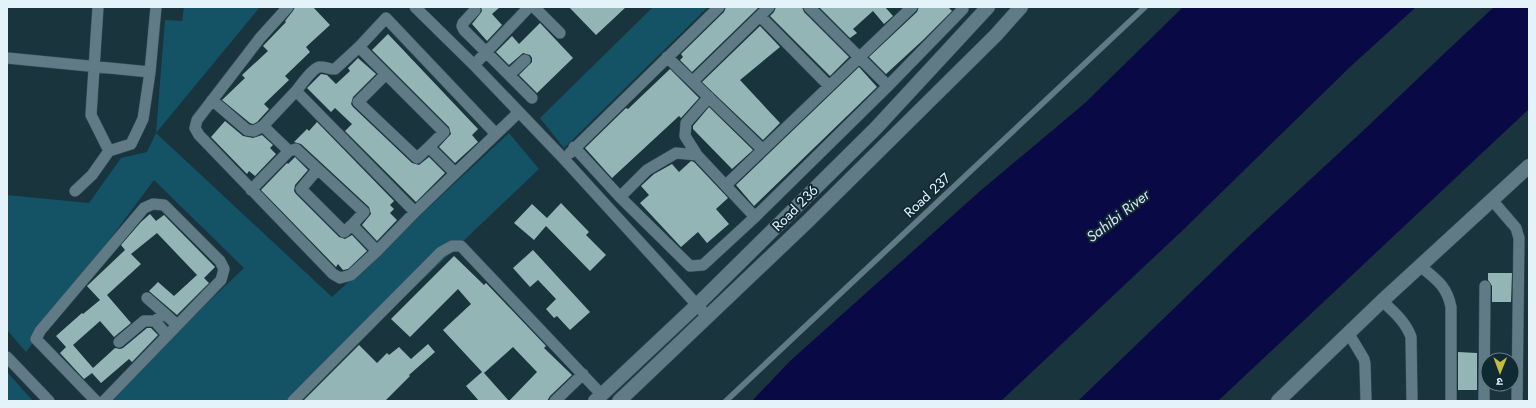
<svg xmlns="http://www.w3.org/2000/svg" width="1536" height="408" font-family="Jost,'Noto Sans Devanagari',sans-serif">
	<style>
		.green { fill: #145266 }
		.water { fill: #090945 }
		.building { fill: #94b5b6; fill-rule: evenodd }
		.lines { fill: none; stroke-linecap: round; stroke-linejoin: round }
		.service-casing { stroke: #384f57; stroke-width: 6 }
		.minor-casing { stroke: #384f57; stroke-width: 12 }
		.tertiary-casing { stroke: #384f57; stroke-width: 15 }
		.service { stroke: #607b86; stroke-width: 5.5 }
		.minor { stroke: #607b86; stroke-width: 11 }
		.tertiary { stroke: #607b86; stroke-width: 14 }
		.labels { text-anchor: middle; dominant-baseline: central; stroke-width: 4; stroke-linejoin: round; paint-order: stroke }
		.street-label { font-size: 14px; fill: #e4f3f9; stroke: #102a33 }
		.water-label { font-size: 15px; font-style: italic; fill: #dae0f4; stroke: #102a33 }
	</style>
	<rect width="100%" height="100%" fill="#1a343d"/>
	<path class="green" d="M184,7h76l-104,126 176,164 177,-164 30,36 -244,232h-191l140,-133 -90,-88 -128,172 -19,-22v-135l82,8 32,-45 26,-6 9,-19 9,-113 17,1z
		M653,7h55l-144,141 -24,-30z
		M7,372l26,29h-26z"/>
	<path class="water" d="M1183,7h233l-66,60 -166,162 -183,172h-249l38,-40 189,-169 106,-89z
		M1494,7h35v102l-311,292h-140l168,-162 120,-111 84,-80z"/>
	<path class="building" d="M295,7h18l17,18 -24,22 4,5 -25,24 4,4 -25,24 5,5 -12,13 -4,2 -3,-1 -28,-23 23,-22 -3,-3 26,-24 -5,-5 23,-24 -1,-1 8,-10z
		M481,7h19l-8,7 10,11 -15,16 -15,-17 8,-10 2,-3z
		M569,7h57l-30,28z
		M726,7h33l-67,65 -12,-12 3,-3 -2,-3 43,-42z
		M776,7h26l2,5 45,45 -19,19 -60,-60 4,-4z
		M819,7h66l8,9 -9,8 -11,-13 -20,18 4,4 -7,5z
		M919,7h29l4,4 -29,29 -37,34 -17,-17 48,-45z
		M540,23l33,35 -36,35 -18,-18 13,-13v-4l-2,-3 -7,-2 -14,12 -13,-13 16,-16 7,8z
		M760,26l20,21 -40,33 40,43 -17,17 -61,-58z
		M388,34l90,95 -6,6 6,7 -23,21 -16,-16 12,-13 -2,-7 -77,-77z
		M358,58l18,16 -23,23 -2,7 2,3 59,56 7,2 10,-8 16,16 -29,29 -71,-71 7,-7 -17,-16 -4,4 -24,-24 14,-14 6,1 9,9 14,-13 -2,-3z
		M859,67l18,20 -123,119 -18,-21z
		M670,69l29,29 -18,20 -2,-2 -67,62 -27,-30 40,-39 1,-1 2,1z
		M709,107l44,43 -21,19 -39,-40v-3z
		M225,121l18,15 10,2 9,-3 11,10 -3,3 6,6 -21,22 -6,-5 -2,3 -2,-2 -34,-35z
		M317,122l77,79 -4,4 4,4 -4,4 7,7 -20,21 -15,-16 9,-11 -2,-7 -68,-63 -7,-2 13,-13 2,2z
		M295,157l13,13 -13,15 -1,6 2,3 43,43 6,2 7,-4 15,16 -19,18 -5,1 -5,-6 -2,3 -75,-77 26,-27 1,1z
		M691,161l3,1 34,36 -12,11 13,15 -22,19 -9,-11 -17,15 -41,-44 9,-8 -8,-9 13,-12 18,-10 7,8z
		M561,203l28,29 -3,3 20,20 -16,16 -44,-45 -12,14 -20,-17 18,-19 15,14z
		M150,214l6,7 8,-6 51,52 -11,11 5,5 -32,32 -28,-24 9,-9 16,14 23,-21 -40,-42 -26,21 10,10 -34,31 24,28 -17,14 -14,-16 -27,24 20,23 22,-20 5,1 3,-1 24,-20h4l7,7 -26,27 -3,-3 -28,24 -9,-10 -8,6 -24,-26 6,-6 -10,-11 26,-23 1,1 17,-14 -13,-14 38,-36 -4,-5 20,-23z
		M533,250l57,62 -20,18 -13,-14 -3,2 -8,-9 10,-10 -18,-19 -8,7 -17,-19z
		M454,256l30,29 2,-2 60,63 -2,2 28,27 -22,21 -3,5h-68l-13,-15 16,-14 -39,-42 28,-26 -13,-15 -48,48 -19,-18zM513,347l24,25 -28,29 -25,-28z
		M1488,273h24l-1,29h-19v-16l-4,-6z
		M428,344l7,8 -26,23 1,1 -25,25h-82l56,-56 18,18 10,-10 2,2 10,-8 12,12z
		M1458,352l19,1v37h-19z"/>
	<g class="lines">
		<g class="service-casing">
			<path id="service" d="M726,401l419,-394"/>
		</g>
		<g class="minor-casing">
			<path id="minor" d="M288,7l-28,31 -63,82 -2,8 4,7 134,139 7,4 11,-3 26,-24 38,-39 104,-100
				M415,7l59,58 90,94 144,158
				M534,7l26,26
				M809,7l79,79
				M475,10l-12,13 -1,3 2,4 68,68
				M760,16l69,70
				M359,47l85,85 -15,15 26,26
				M667,57l95,92
				M7,58l143,14 -7,47 -12,25 -22,7
				M474,65l55,-58
				M150,72l6,-65
				M385,75l-27,27 59,56 12,-11
				M509,75l16,-15
				M693,81l76,-74
				M212,100l35,30 7,1 9,-5 26,25 -38,39
				M263,126l33,-35
				M574,147l46,50 27,-27 29,-17 21,2 58,62 133,-131 75,-77 -2,-2
				M289,151l7,-2 68,63 -12,13 25,26
				M570,153l149,-146
				M697,155l-12,-19 1,-13 23,-26
				M317,170l-16,19 43,43 8,-7
				M726,185l186,-178
				M75,191l17,-16 17,-24 -18,-36 7,-108
				M620,197l70,69 13,-1 52,-48
				M1492,200l24,28 3,10 -2,163
				M415,212l-119,-121c5,-6 16,-22 23,-24 6,-1 11,3 16,2l24,-22 27,-29 110,116
				M1420,266c16,13 27,20 31,41v94
				M147,298l17,15
				M1382,301c11,10 24,21 29,36l1,64
				M155,321l9,-8 13,12
				M1349,334l15,25 1,5 1,37
				M119,342l25,-21h11l12,14
				M7,357l42,44
				M96,401l-60,-62 4,-8 104,-123 9,-4 11,1 56,56 4,8 -3,11 -117,121
				M293,401l148,-149 11,-6h9l140,148
				M555,401l28,-27
				M1484,401l1,-115"/>
		</g>
		<g class="tertiary-casing">
			<path id="tertiary" d="M595,401l102,-96 179,-177 112,-121
				M619,401l188,-179 189,-187 25,-28
				M1278,401l104,-100 147,-135"/>
		</g>
		<use href="#service" class="service"/>
		<use href="#minor" class="minor"/>
		<use href="#tertiary" class="tertiary"/>
	</g>
	<g class="labels">
		<g class="street-label">
			<text transform="translate(927 195) rotate(-43)">Road 237</text>
			<text transform="translate(795 208) rotate(-45)">Road 236</text>
		</g>
		<g class="water-label">
			<text transform="translate(1118 216) rotate(-38)">Sahibi River</text>
		</g>
	</g>
	<rect width="1536" height="408" fill="none" stroke="#e4f3f9" stroke-width="16"/>
	<g transform="translate(1500 372) rotate(181)"><circle r="19" fill="#102a33" stroke="#657a82"/>
	<path d="M0-3L7 15L0 10L-7 15Z" fill="#c4bc3d"/>
	<text y="-6" font-size="11" font-weight="bold" text-anchor="middle" fill="#e4f3f9">उ</text>
	</g>
</svg>
